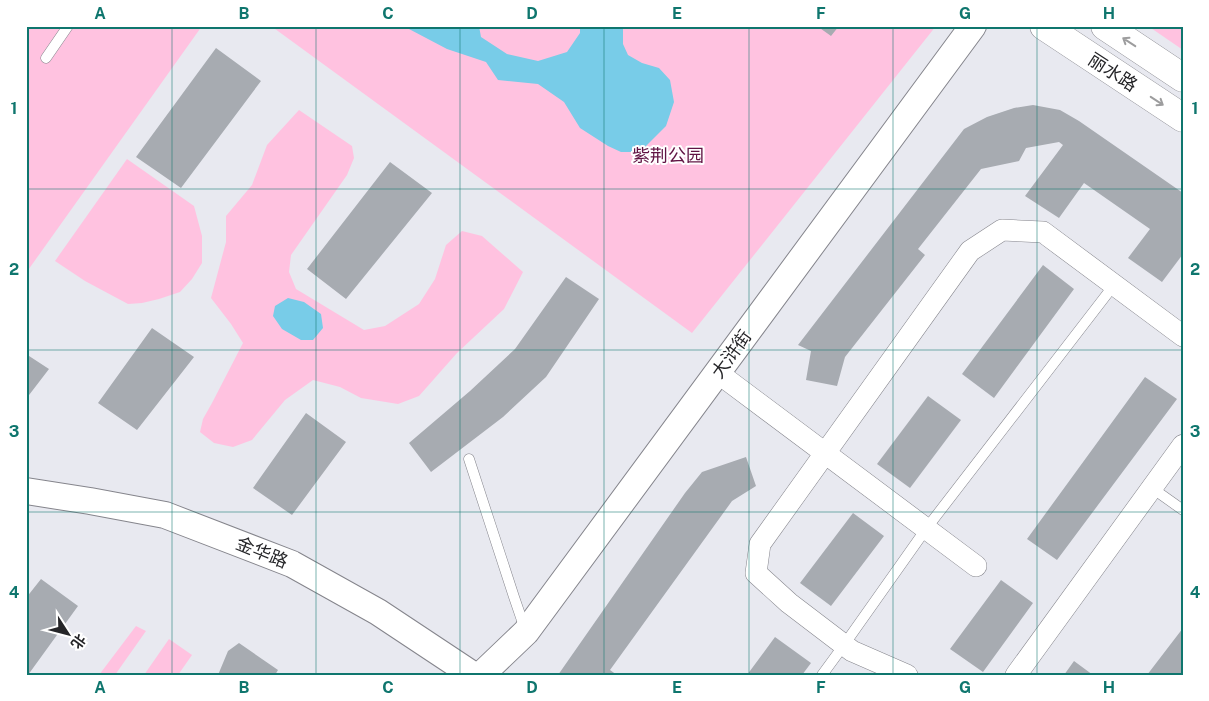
<svg xmlns="http://www.w3.org/2000/svg" width="1209" height="701" font-family="'Public Sans','Noto Sans SC',sans-serif">
	<style>
		.green { fill: #ffc2e0 }
		.water { fill: #78cce8 }
		.building { fill: #a7abb1 }
		.lines { fill: none; stroke-linecap: round; stroke-linejoin: round }
		.service-casing { stroke: #85858c; stroke-width: 11 }
		.minor-casing { stroke: #85858c; stroke-width: 22 }
		.tertiary-casing { stroke: #85858c; stroke-width: 28 }
		.secondary-casing { stroke: #85858c; stroke-width: 29 }
		.service { stroke: #fff; stroke-width: 10 }
		.minor { stroke: #fff; stroke-width: 21 }
		.tertiary { stroke: #fff; stroke-width: 26 }
		.secondary { stroke: #fff; stroke-width: 28 }
		.oneway { stroke: #9d9d9e }
		.grid { fill: none; stroke: #0f766e; stroke-width: 1; stroke-opacity: 0.55 }
		.labels { text-anchor: middle; dominant-baseline: central; stroke-width: 4; stroke-linejoin: round; paint-order: stroke }
		.street-label { font-size: 18px; fill: #252528; stroke: #fff }
		.park-label { font-size: 18px; fill: #601343; stroke: #fff }
		.neatline { fill: none; stroke: #0f766e; stroke-width: 2 }
		.grid-label { font-size: 16px; text-anchor: middle; font-weight: bold; fill: #0f766e }
	</style>
	<rect width="100%" height="100%" fill="#e8e9f0"/>
	<path class="green" d="M26,26h176l-176,247z
		M271,26h665l-244,307z
		M1148,26h35v24z
		M299,110l53,36 2,12 -7,17 -56,80 -2,17 7,17 68,41 21,-4 34,-22 16,-25 11,-34 16,-14 20,5 41,36 -19,37 -47,44 -38,43 -21,8 -37,-6 -21,-11 -27,-7 -28,20 -33,40 -19,7 -19,-4 -14,-11 3,-13 9,-16 31,-60 -12,-19 -20,-26 15,-56v-26l26,-31 15,-40z
		M127,159l67,47 8,30v27l-10,16 -12,13 -21,7 -17,4 -14,1 -43,-23 -30,-20z
		M136,626l10,5 -31,44h-16z
		M169,639l23,16 -14,20h-34z"/>
	<path class="water" d="M407,26h72l2,11 26,17 31,7 29,-9 13,-19v-7h43v18l5,11 14,8 17,5 11,12 4,22 -8,24 -23,23 -10,3h-12l-13,-6 -28,-18 -16,-26 -26,-18 -40,-4 -12,-18 -39,-13 -38,-20z
		M288,298l16,4 17,12 2,14 -10,12h-12l-19,-11 -9,-13 2,-10z"/>
	<path class="building" d="M817,26h22l-8,10z
		M216,48l45,33 -80,107 -45,-31z
		M1033,105l27,5 19,11 104,72v61l-21,28 -34,-24 22,-29 -66,-46 -25,35 -34,-22 38,-51 -4,-3 -33,6 -7,13 -38,8 -63,80 7,6 -80,102 -8,29 -31,-6 5,-29 -13,-6 166,-216 23,-12 27,-9z
		M390,162l42,31 -86,106 -39,-30z
		M1043,265l31,24 -80,109 -32,-24z
		M566,277l33,22 -53,78 -43,40 -72,55 -22,-29 61,-52 45,-42z
		M152,328l42,29 -57,73 -39,-27z
		M26,354l23,15 -23,30z
		M1145,377l32,22 -120,161 -30,-21z
		M928,396l33,24 -51,68 -33,-24z
		M306,413l40,29 -54,73 -39,-27z
		M746,457l10,29 -24,15 -122,169 7,5h-59l127,-182 17,-21z
		M853,513l31,23 -53,70 -31,-23z
		M41,579l37,27 -50,69h-2v-77z
		M1001,580l32,23 -50,69 -33,-23z
		M1183,628v47h-36z
		M775,637l36,26 -9,12h-55z
		M239,643l39,27 -3,5h-57l10,-24z
		M1074,661l19,14h-29z"/>
	<g class="lines">
		<g class="service-casing">
			<path id="service" d="M46,58l22,-32
				M469,459l45,138 11,32
				M1152,488l31,22
				M822,675l22,-30 82,-116 188,-244"/>
		</g>
		<g class="minor-casing">
			<path id="minor" d="M718,373l258,193
				M907,675l-55,-24 -63,-48 -33,-30 4,-29 210,-293 32,-21 41,2 140,104
				M1016,675l167,-230"/>
		</g>
		<g class="tertiary-casing">
			<path id="tertiary" d="M26,491l64,10 75,14 127,49 86,48 95,63
				M481,675l45,-43 447,-606"/>
		</g>
		<g class="secondary-casing">
			<path id="secondary" d="M1044,26l139,92
				M1105,26l78,52"/>
		</g>
		<use href="#service" class="service"/>
		<use href="#minor" class="minor"/>
		<use href="#tertiary" class="tertiary"/>
		<use href="#secondary" class="secondary"/>
	</g>
	<defs><path id="oneway-shaft" d="M-6 0H5M1.5-3L5.5 0L1.5 3" fill="none" stroke-width="1.6" stroke-linecap="round" stroke-linejoin="round" transform="scale(1.25)"/></defs>
	<g class="oneway">
		<use href="#oneway-shaft" transform="translate(1129 42) rotate(-147)"/>
		<use href="#oneway-shaft" transform="translate(1157 101) rotate(33)"/>
	</g>
	<path class="grid" d="M172,26v649M316,26v649M460,26v649M604,26v649M749,26v649M893,26v649M1037,26v649M26,189h1157M26,350h1157M26,512h1157"/>
	<g class="labels">
		<g class="street-label">
			<text transform="translate(1113 72) rotate(33)">丽水路</text>
			<text transform="translate(731 354) rotate(-54)">大浒街</text>
			<text transform="translate(262 552) rotate(22)">金华路</text>
		</g>
		<g class="park-label">
			<text x="668" y="155">紫荆公园</text>
		</g>
	</g>
	<rect width="1209" height="701" fill="none" stroke="#ffffff" stroke-width="55"/>
	<g transform="translate(68 634) rotate(126)" stroke="#ffffff" stroke-width="4" paint-order="stroke">
	<path d="M0-4L9 19L0 12L-9 19Z" fill="#252528"/>
	<text y="-8" font-size="14" font-weight="bold" text-anchor="middle" fill="#252528">北</text>
	</g>
	<rect x="28" y="28" width="1154" height="646" class="neatline"/>
	<g class="grid-label">
		<text x="100" y="19">A</text>
		<text x="244" y="19">B</text>
		<text x="388" y="19">C</text>
		<text x="532" y="19">D</text>
		<text x="677" y="19">E</text>
		<text x="821" y="19">F</text>
		<text x="965" y="19">G</text>
		<text x="1109" y="19">H</text>
		<text x="14" y="114">1</text>
		<text x="1195" y="114">1</text>
		<text x="14" y="275">2</text>
		<text x="1195" y="275">2</text>
		<text x="14" y="437">3</text>
		<text x="1195" y="437">3</text>
		<text x="14" y="598">4</text>
		<text x="1195" y="598">4</text>
		<text x="100" y="693">A</text>
		<text x="244" y="693">B</text>
		<text x="388" y="693">C</text>
		<text x="532" y="693">D</text>
		<text x="677" y="693">E</text>
		<text x="821" y="693">F</text>
		<text x="965" y="693">G</text>
		<text x="1109" y="693">H</text>
	</g>
</svg>
